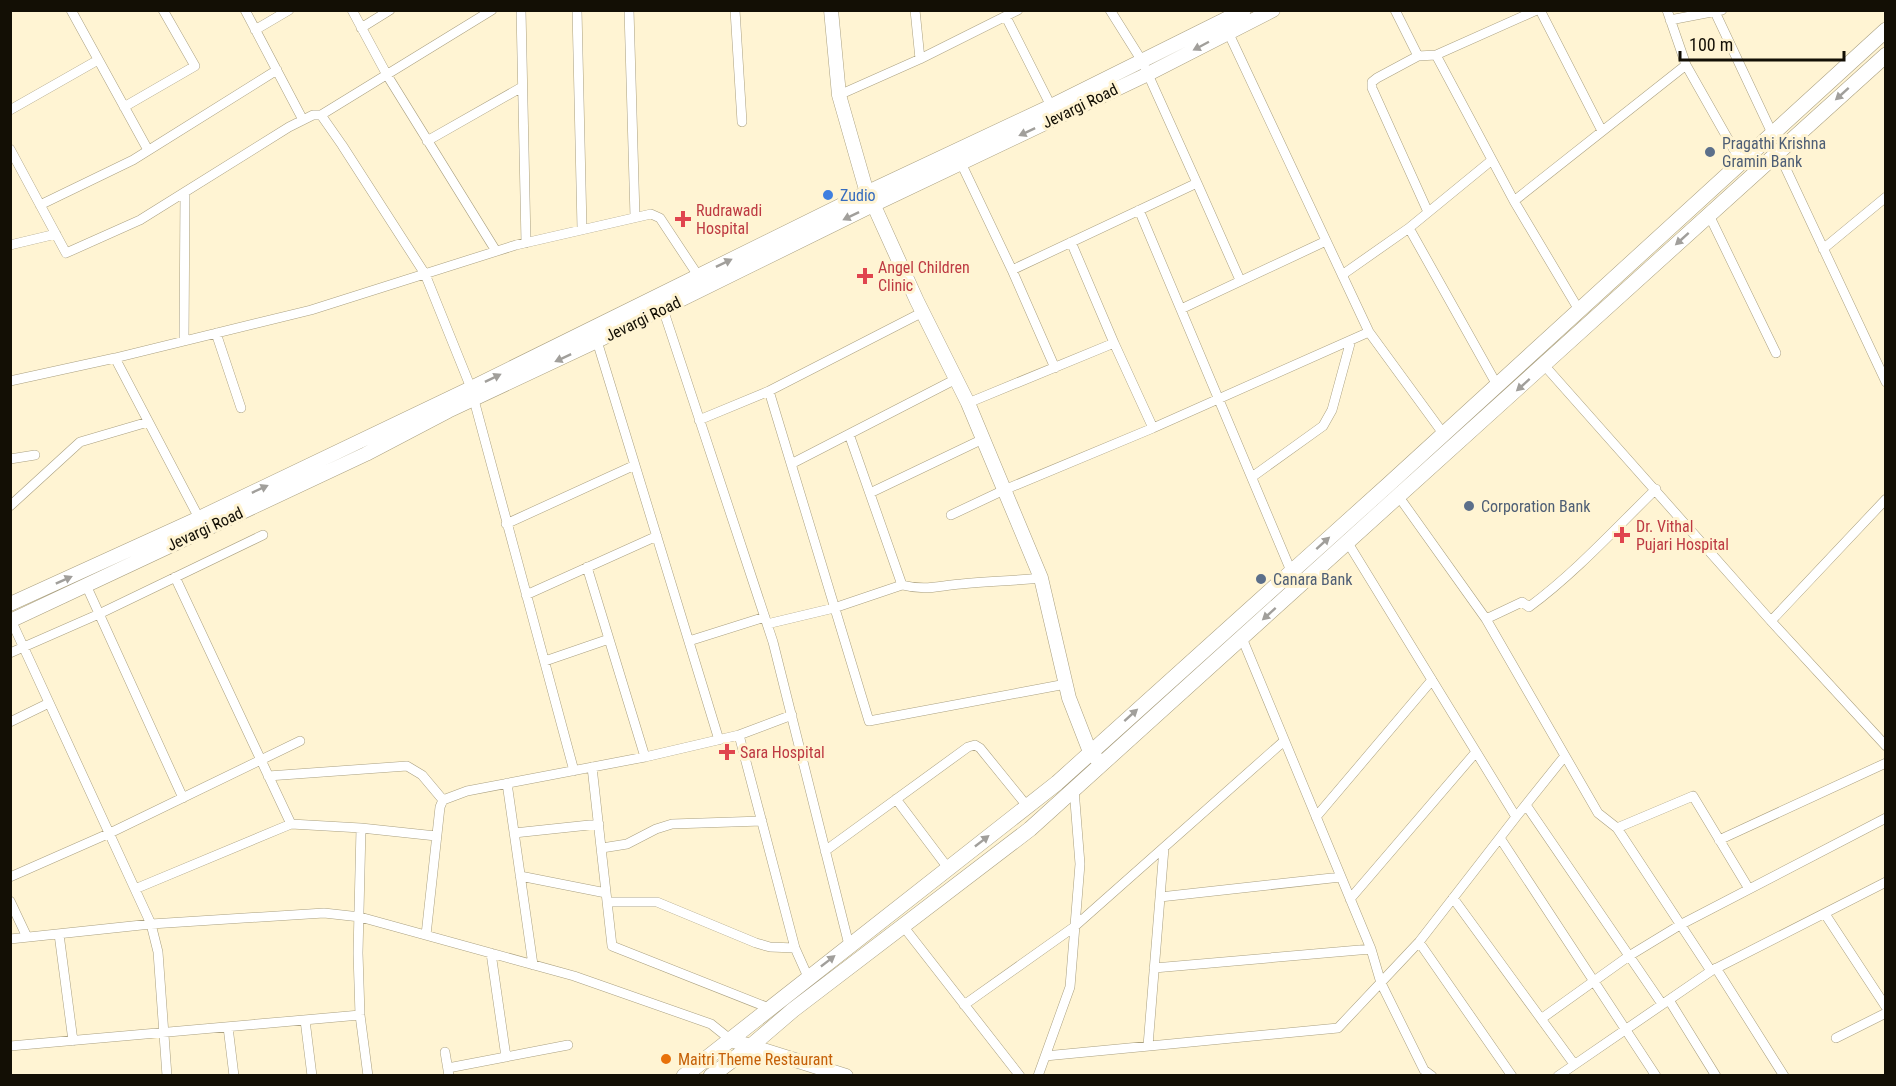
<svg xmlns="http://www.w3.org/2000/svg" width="1896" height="1086" font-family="'Roboto Condensed',sans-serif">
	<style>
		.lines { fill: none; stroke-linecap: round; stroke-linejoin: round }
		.street-casing { stroke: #aaa080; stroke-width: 10 }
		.secondary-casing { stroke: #aaa080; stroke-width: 15 }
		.primary-casing { stroke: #aaa080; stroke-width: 16 }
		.street { stroke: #fff; stroke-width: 9 }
		.secondary { stroke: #fff; stroke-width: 14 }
		.primary { stroke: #fff; stroke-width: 15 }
		.oneway { fill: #a19f9b }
		.service-dot { fill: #5c6f8a; stroke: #fff4d3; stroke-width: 2 }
		.shop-dot { fill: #3f7fe0; stroke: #fff4d3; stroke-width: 2 }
		.health-dot { fill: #e0444e; stroke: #fff4d3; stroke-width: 2 }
		.food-dot { fill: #e8710a; stroke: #fff4d3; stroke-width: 2 }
		.labels { text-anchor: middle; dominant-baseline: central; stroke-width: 6; stroke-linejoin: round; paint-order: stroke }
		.street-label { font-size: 16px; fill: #130f05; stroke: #fff4d3 }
		.service-label { font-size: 16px; fill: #4e5e75; stroke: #fff4d3; text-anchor: start }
		.shop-label { font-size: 16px; fill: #366cbe; stroke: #fff4d3; text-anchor: start }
		.health-label { font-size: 16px; fill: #be3a42; stroke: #fff4d3; text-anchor: start }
		.food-label { font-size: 16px; fill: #c56008; stroke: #fff4d3; text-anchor: start }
	</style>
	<rect width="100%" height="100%" fill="#fff4d3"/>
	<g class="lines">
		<g class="street-casing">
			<path id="street" d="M71,10l77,140
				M245,10l58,110
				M352,10l35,65 109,176
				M521,10l5,233
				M577,10l5,219
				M629,10l6,207
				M735,10l7,112
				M915,10l5,49
				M1395,10l23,46 18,-1 78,146 65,109
				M1540,10l62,121
				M1667,10l19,55 55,97
				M1715,12l57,121
				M1006,17l45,89
				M1670,20l52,-10
				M361,28l29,-18
				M255,30l34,-20
				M1228,32l141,300 76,104
				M1436,55l101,-45
				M1418,56l-41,22 -5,4v6l56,124
				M839,95l81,-36 98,-49
				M124,107l71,-41 -32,-56
				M10,110l88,-50
				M321,115l171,-105
				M427,141l95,-54
				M10,149l56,104 74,-33 149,-93 24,-12h8l21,30 83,129 46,114
				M1778,152l108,230
				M961,163l51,107 43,98
				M1197,183l43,97
				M1514,201l172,-136
				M40,205l93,-45 144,-90
				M1139,210l152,361
				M1709,215l67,138
				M1409,228l83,-68
				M1071,242l43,101
				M10,245l46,-11
				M1823,249l63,-52
				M1012,270l185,-87 -55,-122 -32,-51
				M1342,275l67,-47 88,157
				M663,309l110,333 76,303
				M1181,309l145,-68
				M216,333l25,75
				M184,341l1,-149
				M597,341l122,399
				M1544,365l227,256 115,125
				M10,381l105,-23
				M769,391l154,-79
				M474,400l100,371
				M968,403l146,-60 39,85
				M699,420l70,-29 100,330 197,-37
				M10,459l25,-4
				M791,464l165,-85
				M1252,477l71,-51 9,-16 19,-70
				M870,493l113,-54
				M1399,497l87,122 112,194 19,15 94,143
				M10,506l70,-64 68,-20
				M951,515l53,-25 149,-62 216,-96
				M199,518l-84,-160 196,-48 205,-65 135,-31 9,4 41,62
				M506,524l129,-59
				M587,567l58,190
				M86,585l97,213
				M902,585c24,6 35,1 59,-1 27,-3 53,-3 80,-6
				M526,595l131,-59
				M1486,619l36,-17 7,5c46,-34 86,-78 127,-118
				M11,620l140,304 7,28 9,124
				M1771,621l115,-122
				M767,624l67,-16 68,-23 -53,-151
				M1242,638l129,311 10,34 43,87 8,6
				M689,641l76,-24
				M10,653l89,-39 164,-79
				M545,661l64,-22
				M10,722l39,-19
				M739,735l53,-20
				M592,767l20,179 157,62
				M268,776l139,-10 15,9 21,25
				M507,783l26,182
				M896,799l52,69
				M1526,805l136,199
				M1316,817l116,-137
				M1516,817l48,-60
				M291,824l70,4 75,8
				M361,828l-3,125 2,62 8,61
				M1617,828l76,-32 56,93
				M514,833l85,-9
				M1500,838l156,238
				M1719,840l167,-77
				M602,848l25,-4 29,-15 16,-5 90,-3
				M825,851l143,-104 7,-2 5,3 47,58
				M520,876l86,17
				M10,877l100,-44 190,-92
				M135,889l156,-65 -116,-247
				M1160,897l181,-20
				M1453,898l121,166
				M1350,899l126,-147
				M10,901l17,36
				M607,902h50l99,41 14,4 25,1
				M1825,914l61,93
				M903,926l117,150
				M59,934l14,107
				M426,935l14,-128 3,-7 24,-9 178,-34 94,-22 56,213 13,29
				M10,939l141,-15 173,-11 36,4 214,59 137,48 20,16
				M1419,942l93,134
				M491,953l15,104
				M1154,968l217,-19
				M1716,968l68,108
				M1669,1000l47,76
				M964,1005l110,-78 210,-186
				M1541,1019l88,-63 51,-31 206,-107
				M305,1020l7,56
				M228,1027l6,49
				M1836,1038l50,-25
				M10,1046l350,-31
				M1148,1046l16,-198
				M445,1052l4,24
				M1045,1056l293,-28 81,-86 97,-125 -168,-274
				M448,1068l120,-23
				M1038,1076l32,-89 10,-123 -6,-75
				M1558,1076l153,-105 175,-89"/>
		</g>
		<g class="secondary-casing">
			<path id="secondary" d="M831,10l8,85 26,91 52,115 51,102 73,175 28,120 21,54 8,8
				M10,604l189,-86 272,-130 397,-196 183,-86 193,-96
				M10,621l356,-167 82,-43 149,-70 276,-136 275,-131 125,-64
				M731,1040l115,36"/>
		</g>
		<g class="primary-casing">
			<path id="primary" d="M684,1076l373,-293 332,-299 497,-454
				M711,1076l40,-30 42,-36 237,-181 856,-774"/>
		</g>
		<use href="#street" class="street"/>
		<use href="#secondary" class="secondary"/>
		<use href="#primary" class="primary"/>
	</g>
	<defs><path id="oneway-solid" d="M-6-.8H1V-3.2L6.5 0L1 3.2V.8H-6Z" transform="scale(1.5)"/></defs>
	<g class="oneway">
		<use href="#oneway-solid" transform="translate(1201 46) rotate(152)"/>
		<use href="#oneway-solid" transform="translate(1842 94) rotate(138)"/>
		<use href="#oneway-solid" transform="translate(1027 132) rotate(155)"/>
		<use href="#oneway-solid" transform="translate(851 216) rotate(154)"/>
		<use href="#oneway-solid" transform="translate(1682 239) rotate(138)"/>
		<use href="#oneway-solid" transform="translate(724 263) rotate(-26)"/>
		<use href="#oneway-solid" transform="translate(563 358) rotate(155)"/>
		<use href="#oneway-solid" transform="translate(493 378) rotate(-26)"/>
		<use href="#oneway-solid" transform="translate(1523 385) rotate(138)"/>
		<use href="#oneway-solid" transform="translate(260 489) rotate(-25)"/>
		<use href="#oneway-solid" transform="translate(1323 543) rotate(-42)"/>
		<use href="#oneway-solid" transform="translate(64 580) rotate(-24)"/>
		<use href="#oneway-solid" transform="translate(1269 614) rotate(138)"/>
		<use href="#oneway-solid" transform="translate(1131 715) rotate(-42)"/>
		<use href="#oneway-solid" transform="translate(982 841) rotate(-38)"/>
		<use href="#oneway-solid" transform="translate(828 961) rotate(-38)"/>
	</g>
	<g class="service-dot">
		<circle cx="1710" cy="152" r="6"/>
		<circle cx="1469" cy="506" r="6"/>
		<circle cx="1261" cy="579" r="6"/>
	</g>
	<circle class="shop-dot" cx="828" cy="195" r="6"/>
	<g class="health-dot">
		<path d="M680 210h6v6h6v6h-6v6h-6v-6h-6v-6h6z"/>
		<path d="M862 267h6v6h6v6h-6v6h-6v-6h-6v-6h6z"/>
		<path d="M1619 526h6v6h6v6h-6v6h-6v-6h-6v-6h6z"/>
		<path d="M724 743h6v6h6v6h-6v6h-6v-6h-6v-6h6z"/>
	</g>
	<circle class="food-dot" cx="666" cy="1059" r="6"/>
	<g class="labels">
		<g class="street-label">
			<text transform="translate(1080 106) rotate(-26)">Jevargi Road</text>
			<text transform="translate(643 319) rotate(-26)">Jevargi Road</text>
			<text transform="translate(205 529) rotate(-25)">Jevargi Road</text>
		</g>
		<g class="service-label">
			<text x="1722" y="143">Pragathi Krishna<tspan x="1722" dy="18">Gramin Bank</tspan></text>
			<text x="1481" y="506">Corporation Bank</text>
			<text x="1273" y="579">Canara Bank</text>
		</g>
		<g class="shop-label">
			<text x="840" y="195">Zudio</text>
		</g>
		<g class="health-label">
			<text x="696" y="210">Rudrawadi<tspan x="696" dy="18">Hospital</tspan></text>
			<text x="878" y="267">Angel Children<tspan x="878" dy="18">Clinic</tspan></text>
			<text x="1636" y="526">Dr. Vithal<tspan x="1636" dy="18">Pujari Hospital</tspan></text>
			<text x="740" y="752">Sara Hospital</text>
		</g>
		<g class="food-label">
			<text x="678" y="1059">Maitri Theme Restaurant</text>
		</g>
	</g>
	<rect width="1896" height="1086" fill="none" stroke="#130f05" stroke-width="24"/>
	<path d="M1680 51v9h164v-9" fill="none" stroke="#130f05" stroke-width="3"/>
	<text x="1689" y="51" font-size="18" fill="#130f05" stroke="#fff4d3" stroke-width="4.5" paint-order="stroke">100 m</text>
</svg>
